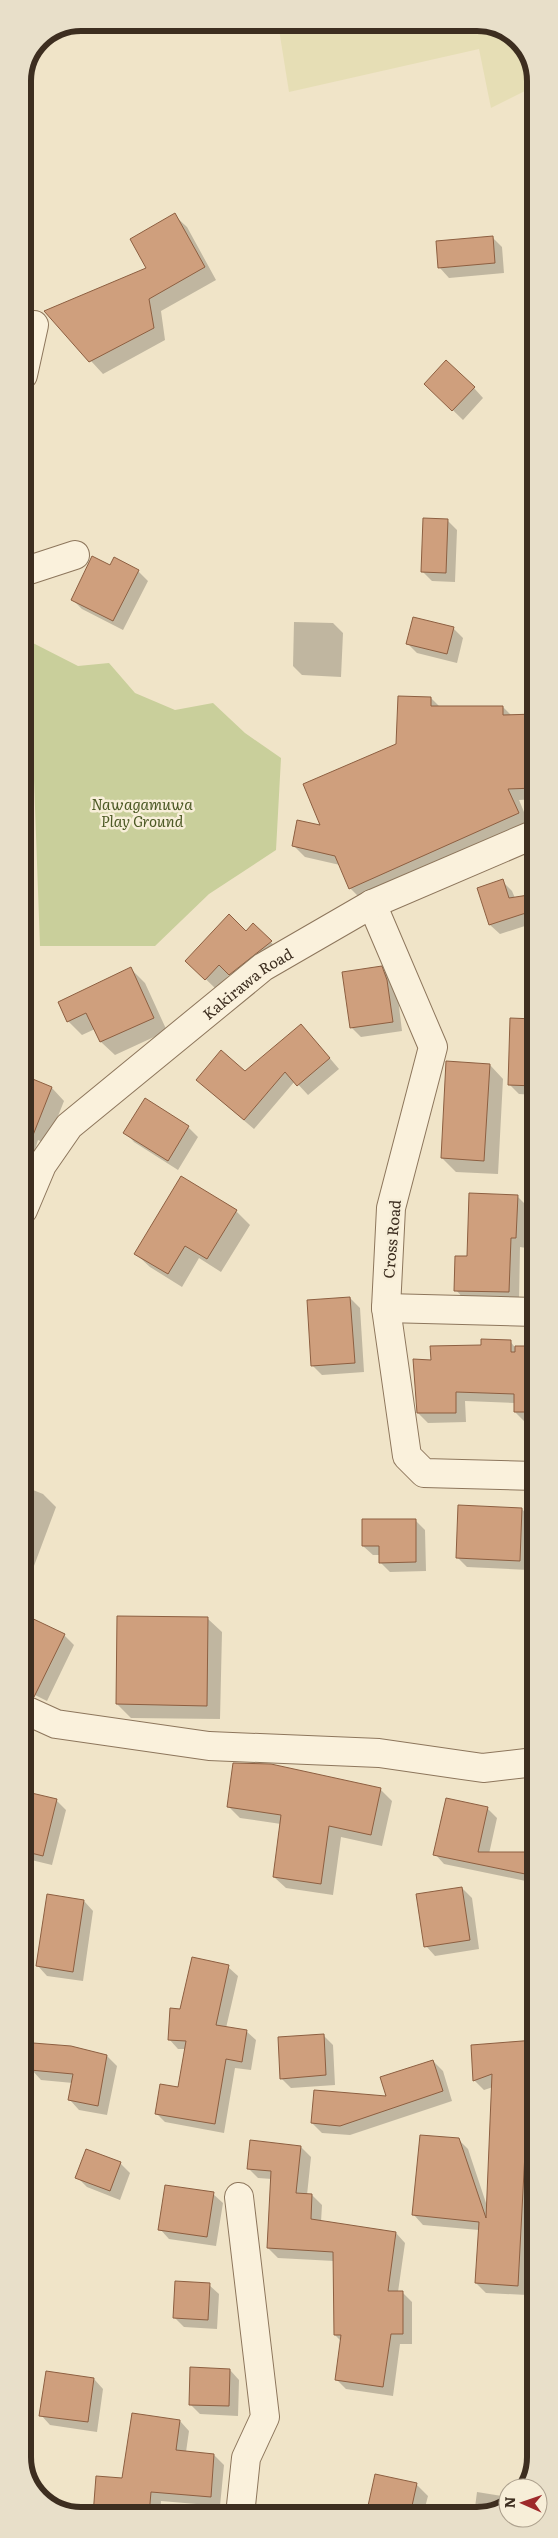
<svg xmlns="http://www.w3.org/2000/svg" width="558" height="2538" font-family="Literata,serif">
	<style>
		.farmland { fill: #e6deb5 }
		.green { fill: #c9cf9b }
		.shadow { fill: #0003 }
		.building { fill: #cf9f7d; stroke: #8d5f41 }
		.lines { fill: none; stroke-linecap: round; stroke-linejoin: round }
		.minor-casing { stroke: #8d765c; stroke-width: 30 }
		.minor { stroke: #faf1dc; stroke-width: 28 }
		.labels { text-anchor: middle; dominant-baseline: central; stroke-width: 5; stroke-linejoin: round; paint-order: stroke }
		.park-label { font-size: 15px; font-style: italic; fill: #4d5a26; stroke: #f7eed8 }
		.street-label { font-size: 15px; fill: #3d2e20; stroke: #f7eed8 }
		.rim { fill: none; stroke: #3d2e20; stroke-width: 6 }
	</style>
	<rect width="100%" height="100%" fill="#f0e4c8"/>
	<path class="farmland" d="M278,23h207l33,16 17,34v13l-44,22 -12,-59 -190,43z"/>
	<path class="green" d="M29,641l49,25 31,-3 26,30 40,17 38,-7 32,30 36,25 -5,92 -67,44 -54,52h-115z"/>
	<path class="shadow" d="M174,215l13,12 29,53 -55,31 4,29 -62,34 -57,-62 102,-44z
		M492,237l10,10 2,26 -55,5 -9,-10z
		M426,384l48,4 9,10 -20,22z
		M447,520l10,10 -2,52 -23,-1 -10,-10z
		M110,567l28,4 10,10 -25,49 -41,-21 -10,-10z
		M294,622l39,1 10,10 -2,44 -39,-2 -9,-9z
		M453,628l10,10 -6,25 -40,-10 -10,-10z
		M431,698l9,9h63l9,9 23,-1v84l-16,1 10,24 -167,76 -12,-12 -10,-23 -35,-8 -12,-12 29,-19 75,-81z
		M502,881l10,10 3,7 20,-2v37l-4,-9 -31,10 -10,-9 -11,-36z
		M253,925l28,27 -41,31 -10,-9 -14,15 -29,-28 59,-29z
		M381,968l10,10 6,12 5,41 -41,6 -10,-10z
		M131,969l14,14 22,48 -52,24 -14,-13 -6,-13 -13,6 -14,-14z
		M511,1019l24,1v75l-16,-1 -10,-10z
		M310,1035l29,34 -31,26 -13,-14 -41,48 -47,-40 38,-17z
		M490,1065l13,14 -5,95 -42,-2 -14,-14z
		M23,1076l29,12 12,13 -17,43 -9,-4 -15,48z
		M145,1100l43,27 10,10 -20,33 -44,-28 -9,-10z
		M517,1196l10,10 -1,42 -6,-1 -1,54 -54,-1 -9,-10 12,-33z
		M236,1211l14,14 -29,47 -22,-14 -17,29 -32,-20 -14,-13z
		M350,1298l10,10 4,64 -42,3 -10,-10z
		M510,1341l10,13h15v68h-10l-10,-10v-9l-50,-2 1,21 -38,1 -10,-10 14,-52 50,-14z
		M23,1486l20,8 13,13 -31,83z
		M522,1509l9,10 -2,51 -62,-3 -10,-10z
		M415,1520l10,10 1,41 -36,1 -10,-10v-7h-7l-10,-9z
		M23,1615l41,20 10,10 -27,56 -24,-12z
		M208,1619l14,13 -2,87 -89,-1 -14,-14z
		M380,1789l12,12 -10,45 -41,-9 -8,58 -47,-7 -12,-11 7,-53 -41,-6 -12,-12z
		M23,1792l33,8 10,10 -14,55 -29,-7z
		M487,1808l10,10 -8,36 46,-1v30l-91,-19 -9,-10z
		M462,1888l10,10 7,51 -44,7 -9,-10z
		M84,1901l9,10 -10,70 -36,-5 -9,-10z
		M228,1967l10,9 -12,52 20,3 10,9 -5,30 -16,-2 -11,65 -59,-11 -9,-9 23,-25 6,-39h-7l-9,-10 12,-28z
		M323,2035l10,10 2,40 -44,3 -10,-10z
		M535,2042v97l-8,156 -41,-2 -10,-10 3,-53 -56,-5 -9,-10 44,-76 10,10 19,57 6,-119 -9,3 -10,-10 -2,-34z
		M107,2056l10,10 -10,49 -28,-5 -9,-10 3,-17 -32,-3 -9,-10z
		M433,2061l10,10 9,30 -102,34 -28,-2 -10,-10 76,-26z
		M301,2147l10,10 -4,38h5l10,10 -1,17 75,11 9,10 -7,49h4l10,10v42h-12l-7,52 -47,-7 -10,-10 5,-38 -6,-6 -1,-74 -56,-3 -10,-10 4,-69 -14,-1 -10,-10z
		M120,2163l10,10 -10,27 -33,-13 -10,-10z
		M213,2194l10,9 -7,43 -47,-7 -9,-10z
		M209,2285l10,9 -2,35 -33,-2 -10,-10z
		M230,2370l9,10 -1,36 -38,-2 -10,-10z
		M94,2379l9,10 -6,43 -47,-7 -9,-10z
		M180,2421l9,10 -3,21 28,3 10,10 -4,41 -59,-5 -1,14h-65l3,-38 26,2z
		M416,2484l12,12 -5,19h-55z
		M477,2492l31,5v6l-23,12h-11z
		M348,2513l18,2h-18z"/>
	<path class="building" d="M175,213l30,54 -56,32 5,29 -65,34 -45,-51 102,-43 -16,-29z
		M493,236l2,27 -57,5 -2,-27z
		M446,360l29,27 -23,24 -28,-27z
		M423,518l25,1 -2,54 -25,-1z
		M92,556l18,9 4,-8 25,13 -26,51 -42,-21z
		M413,617l41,10 -7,27 -41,-10z
		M398,696l33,1v9h72v9l32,-1v74l-27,1 11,24 -170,76 -14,-33 -43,-10 5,-26 23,5 -17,-41 93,-40z
		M503,879l6,19 26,-4v16l-46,15 -12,-37z
		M229,914l17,17 7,-8 19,18 -43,34 -10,-10 -14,15 -20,-19z
		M382,966l5,14 6,42 -43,6 -8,-56z
		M131,967l23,51 -54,24 -14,-29 -19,9 -9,-20z
		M510,1018l25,1v67l-27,-1z
		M301,1024l29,34 -33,28 -12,-14 -41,48 -48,-40 25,-30 24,21z
		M446,1061l44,3 -6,97 -43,-3z
		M23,1075l29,12 -28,71h-1z
		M145,1098l44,28 -21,35 -45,-28z
		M181,1176l56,34 -30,49 -22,-13 -17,28 -34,-20z
		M469,1193l49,2 -2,43h-5l-2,54 -55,-1 1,-35h12z
		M350,1297l5,66 -44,3 -4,-66z
		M481,1339l30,1v12h4v-6h20v66h-21v-18l-58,-2v21h-39l-4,-54 18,1 -1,-14 51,-1z
		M458,1505l64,3 -2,53 -64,-3z
		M362,1519h54v43l-37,1v-17h-17z
		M23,1614l42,20 -31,63 -11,-3z
		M117,1616l91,1 -1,89 -91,-2z
		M233,1763l38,1 110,24 -10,47 -42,-9 -8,58 -48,-7 8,-62 -54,-8z
		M23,1791l34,8 -14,57 -20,-5z
		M446,1798l42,9 -10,45h57v24l-102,-21z
		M462,1887l8,53 -46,7 -8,-53z
		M47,1894l37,6 -11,72 -37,-6z
		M192,1957l37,8 -13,60 31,5 -5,32 -16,-3 -11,65 -60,-10 5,-30 18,3 8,-46 -18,-1 2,-32 10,1z
		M324,2034l2,41 -46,4 -2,-42z
		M535,2040v36h-6l-11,210 -43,-3 4,-61 -67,-7 8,-80 39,3 27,80 6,-144 -19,7 -2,-36z
		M33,2043l38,3 36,9 -9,51 -30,-6 5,-26 -43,-4z
		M433,2060l10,31 -103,35 -29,-3 3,-33 72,6 -6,-19z
		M250,2140l51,6 -5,47 16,1 -1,25 85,13 -8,59h15v43h-12l-8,53 -48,-7 6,-45h-7l-1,-83 -66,-4 4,-77 -24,-2z
		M86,2149l35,13 -11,29 -35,-13z
		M165,2185l49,7 -7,45 -49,-7z
		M175,2281l35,2 -2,37 -35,-2z
		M190,2367l40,2 -1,37 -40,-1z
		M46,2371l48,7 -6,44 -49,-6z
		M132,2413l48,7 -4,30 38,4 -3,43 -60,-5 -2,23h-56l3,-39 26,2z
		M375,2474l42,9 -7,32h-44z"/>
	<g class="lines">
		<g class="minor-casing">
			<g id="minor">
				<path d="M23,375l11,-50"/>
				<path d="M23,572l52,-17"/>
				<path d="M372,904l61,143 -42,161 -5,100 21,148 17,17 111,3"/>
				<path id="s1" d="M23,1210l19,-45 27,-39 194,-159 109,-63 163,-70"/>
				<path d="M386,1308l149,4"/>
				<path d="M23,1709l33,15 153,22 170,7 104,15 52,-6"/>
				<path d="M239,2197l26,220 -19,41 -6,57"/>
			</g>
		</g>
		<use href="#minor" class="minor"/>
	</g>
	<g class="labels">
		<g class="park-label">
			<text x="142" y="803">Nawagamuwa<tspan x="142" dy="17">Play Ground</tspan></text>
		</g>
		<g class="street-label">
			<text stroke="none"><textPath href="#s1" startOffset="325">Kakirawa Road</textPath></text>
			<text transform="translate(391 1239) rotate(-85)">Cross Road</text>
		</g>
	</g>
	<path d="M0 0H558V2538H0ZM81 31H477A50 50 0 0 1 527 81V2457A50 50 0 0 1 477 2507H81A50 50 0 0 1 31 2457V81A50 50 0 0 1 81 31Z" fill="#e8dfc9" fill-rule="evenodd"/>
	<path class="rim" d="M81 31H477A50 50 0 0 1 527 81V2457A50 50 0 0 1 477 2507H81A50 50 0 0 1 31 2457V81A50 50 0 0 1 81 31Z"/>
	<g transform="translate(523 2503) rotate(272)"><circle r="24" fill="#f7eed8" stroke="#ada18e"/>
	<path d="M0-4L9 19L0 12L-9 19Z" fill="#9e2a2b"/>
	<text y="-8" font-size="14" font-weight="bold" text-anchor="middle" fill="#3d2e20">N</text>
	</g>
</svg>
